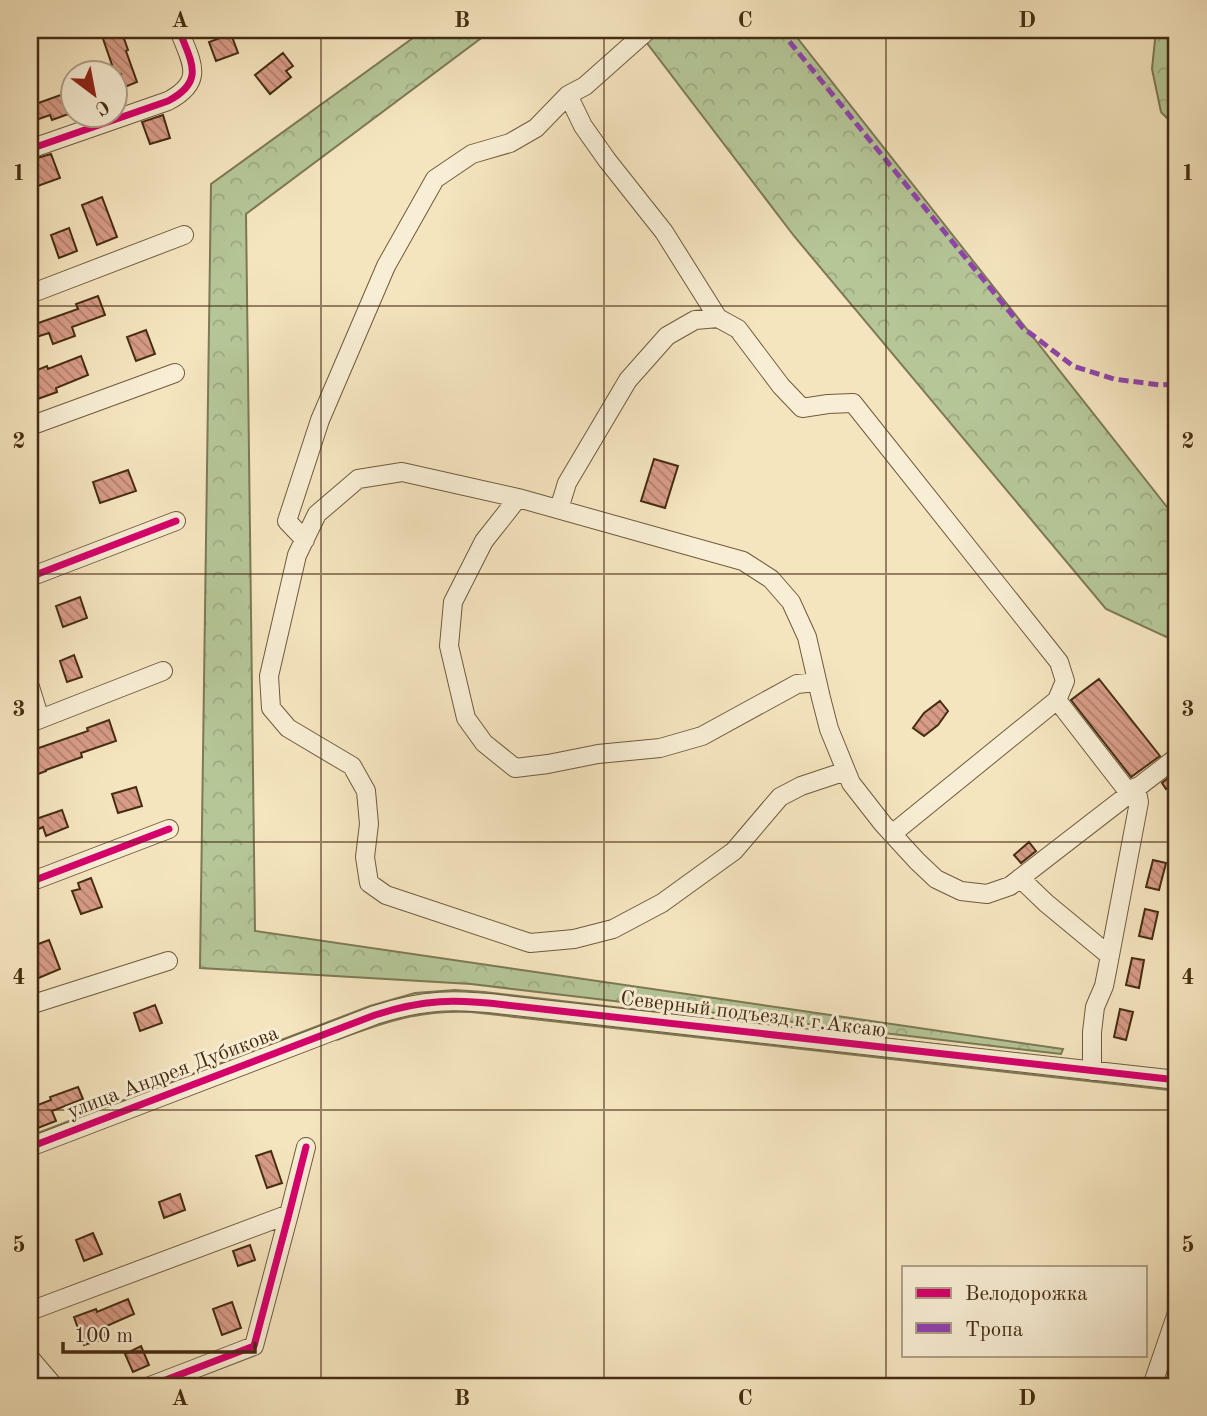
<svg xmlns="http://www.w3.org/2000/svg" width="1207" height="1416" font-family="'Old Standard TT',serif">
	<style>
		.grass { fill: #b5c697; stroke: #7d7954; stroke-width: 2 }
		.forest { fill: url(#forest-crowns); stroke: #7d7954; stroke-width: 2 }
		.building { fill: url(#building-back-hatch); stroke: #452c12; stroke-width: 2 }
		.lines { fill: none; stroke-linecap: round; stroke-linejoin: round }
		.minor-casing { stroke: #715a3d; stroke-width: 20 }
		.minor { stroke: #f8eed5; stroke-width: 18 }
		.quiet { stroke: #8e44ad; stroke-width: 5; stroke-dasharray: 10 5; stroke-linecap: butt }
		.cycleway-casing { stroke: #f8eed5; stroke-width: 11 }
		.cycleway { stroke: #d6006c; stroke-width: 7 }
		.grid { fill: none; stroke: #452c12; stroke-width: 2; stroke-opacity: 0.55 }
		.labels { text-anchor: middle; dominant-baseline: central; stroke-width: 6; stroke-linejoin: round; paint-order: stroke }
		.street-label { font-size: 21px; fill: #452c12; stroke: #f8eed5 }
		.neatline { fill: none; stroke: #452c12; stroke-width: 2.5 }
		.grid-label { font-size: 23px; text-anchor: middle; font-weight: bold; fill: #452c12 }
	</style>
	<defs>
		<pattern id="forest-crowns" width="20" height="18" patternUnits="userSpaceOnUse" patternTransform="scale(1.75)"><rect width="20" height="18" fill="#b5c697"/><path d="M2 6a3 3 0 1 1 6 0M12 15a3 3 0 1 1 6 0" fill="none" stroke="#9daa81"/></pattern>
		<pattern id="building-back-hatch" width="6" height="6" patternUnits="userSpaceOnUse" patternTransform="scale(1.75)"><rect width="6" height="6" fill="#d89c87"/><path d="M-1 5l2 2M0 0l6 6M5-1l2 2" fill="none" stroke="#b17f6d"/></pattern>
	</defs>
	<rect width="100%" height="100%" fill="#f5e5bf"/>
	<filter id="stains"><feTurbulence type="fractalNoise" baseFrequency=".00286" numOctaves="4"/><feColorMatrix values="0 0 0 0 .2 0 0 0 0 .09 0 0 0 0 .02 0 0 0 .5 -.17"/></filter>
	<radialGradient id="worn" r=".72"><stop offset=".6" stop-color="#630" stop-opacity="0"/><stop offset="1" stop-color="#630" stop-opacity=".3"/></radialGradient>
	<path class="grass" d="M455,990l29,2 596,69 -630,-67 -420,147v-5l340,-130 45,-13z
		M461,1007l716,80v4l-706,-79c-51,-2 -84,9 -132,27l4,-5 70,-23z"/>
	<path class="forest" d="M424,30h68l-246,184 9,717 808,118 -2,5 -590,-70 -271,-16 11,-784z
		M637,30h154l376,477 10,4v131l-71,-33 -312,-373z
		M1156,30h21v98l-16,-16 -9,-43z"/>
	<path class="building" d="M111,30h10l7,20 -2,1 11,31 -17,7 -4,-13 6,-2 -30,-2 20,-7 -11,-32z
		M231,34l7,19 -22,8 -7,-19z
		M283,53l10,13 -7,5 5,6 -21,17 -15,-19z
		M69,92l5,13v7l-22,8 -2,-5 -20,7v-16z
		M163,115l7,23 -20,6 -8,-22z
		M51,154l9,24 -25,9 -5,-14v-13z
		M102,197l15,40 -20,8 -15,-40z
		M69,228l8,23 -18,7 -8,-23z
		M98,296l7,19 -33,12 3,9 -22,8 -4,-11 -19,6v-13l48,-17 -2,-5z
		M146,330l9,24 -19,7 -9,-24z
		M81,356l7,19 -32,13 1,4 -22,8 -5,-13v-14l17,-7 1,3z
		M654,459l24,7 -13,42 -24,-7z
		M128,470l8,21 -36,12 -7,-21z
		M80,597l7,21 -24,9 -7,-21z
		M74,655l8,22 -15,5 -7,-21z
		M1099,679l61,77 -29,21 -60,-77z
		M940,701l8,10 -10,14 -14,11 -11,-8 11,-15z
		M109,720l7,21 -35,12 1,4 -36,13v1l-16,6v-26l58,-20 -1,-3z
		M1177,771v10l-11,8 -4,-6z
		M136,787l6,19 -24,7 -6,-19z
		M62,810l6,17 -22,9 -3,-9 -13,6v-12z
		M1029,842l7,9 -15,12 -7,-8z
		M1153,860l13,3 -7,27 -13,-3z
		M91,878l11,29 -21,7 -9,-23 8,-2 -2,-6z
		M1145,909l13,3 -6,27 -13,-3z
		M49,940l11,29 -26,11 -4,-10v-23z
		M1132,958l12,2 -5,28 -13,-3z
		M155,1005l7,18 -22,8 -6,-18z
		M1120,1009l13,3 -7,28 -12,-3z
		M78,1087l5,12 -31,12 4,10 -26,10v-23l21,-8 -1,-3z
		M271,1151l11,32 -15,5 -11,-32z
		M180,1194l5,16 -21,8 -5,-16z
		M93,1233l9,21 -18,7 -8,-21z
		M250,1245l5,15 -17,6 -5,-15z
		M128,1299l6,15 -32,14 4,10 -22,7 -10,-28 22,-8 1,3z
		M232,1302l9,26 -19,7 -9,-26z
		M141,1346l8,19 -16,7 -8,-18z"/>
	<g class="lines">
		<g class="minor-casing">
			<path id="minor" d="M568,95l15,31 24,34 57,72 54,86
				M30,149l138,-48c38,-20 23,-39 11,-71
				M30,294l154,-59
				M30,426l145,-53
				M518,498l-34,43 -31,61 -4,44 17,72 18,25 31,25 33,-4 50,-10 62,-6 42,-12 95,-52 20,-2
				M559,509l8,-26 61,-103 39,-44 28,-16 23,-2 20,11 43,57 21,22 26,-4 25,-1 206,259 6,19 -8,19 -165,134
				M305,540l-18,-19 33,-101 66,-154 49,-87 37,-25 38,-11 26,-15 32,-33 17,-9 63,-56
				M30,577l146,-56
				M30,687l10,32
				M1057,700l72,93
				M30,723l133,-52
				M846,771l-45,15 -21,11 -46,54 -72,52 -49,26 -39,10 -44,4 -144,-48 -17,-12 -4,-26 4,-33 -3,-33 -14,-25 -64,-38 -17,-20 -2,-32 28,-121 20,-41 41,-35 44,-7 116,26 225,63 28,18 20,23 16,35 14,61 8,31 22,54 32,41 34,37 19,18 25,12 26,3 23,-8 167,-129
				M1020,878l26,25 64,53
				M30,882l139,-53
				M30,1005l138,-44
				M1092,1071v-39l3,-25 9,-21 3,-15 32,-169 -3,-15
				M30,1147l345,-132c49,-16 80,-16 131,-10l671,75
				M30,1311l259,-97
				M30,1358l24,28
				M150,1386l104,-40 35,-132 17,-67
				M1152,1386l25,-73"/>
		</g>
		<use href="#minor" class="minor"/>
		<path class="quiet" d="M780,30l242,297 51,39 41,13 46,6 17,-1"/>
		<g class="cycleway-casing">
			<path id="cycleway" d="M30,149l138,-48c38,-20 23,-39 11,-71
				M30,577l146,-56
				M30,882l139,-53
				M30,1147l345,-132c49,-16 80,-16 131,-10l671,75
				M150,1386l104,-40 35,-132 17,-67"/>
		</g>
		<use href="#cycleway" class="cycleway"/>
	</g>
	<path class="grid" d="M321,30v1356M604,30v1356M886,30v1356M30,306h1147M30,574h1147M30,842h1147M30,1110h1147"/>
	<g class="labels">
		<g class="street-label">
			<text transform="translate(753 1015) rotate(7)">Северный подъезд к г.Аксаю</text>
			<text transform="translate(173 1073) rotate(-21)">улица Андрея Дубикова</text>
		</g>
	</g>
	<rect width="1207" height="1416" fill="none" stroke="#f5e5bf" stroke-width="77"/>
	<rect x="902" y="1266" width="245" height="91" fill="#f8eed5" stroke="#b0a087" stroke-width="2"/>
	<rect x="916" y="1288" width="35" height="10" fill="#d6006c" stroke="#b0a087" stroke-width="2"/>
	<text x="965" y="1300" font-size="21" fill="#452c12">Велодорожка</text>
	<rect x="916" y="1323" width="35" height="10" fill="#8e44ad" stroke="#b0a087" stroke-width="2"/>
	<text x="965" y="1336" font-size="21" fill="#452c12">Тропа</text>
	<g transform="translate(94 94) rotate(148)"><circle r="33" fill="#f8eed5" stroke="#b0a087" stroke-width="2"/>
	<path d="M0-5L12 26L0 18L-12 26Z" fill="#8f2418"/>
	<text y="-10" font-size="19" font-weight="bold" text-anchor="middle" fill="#452c12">С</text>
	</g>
	<path d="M63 1342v10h192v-10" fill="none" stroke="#452c12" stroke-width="3.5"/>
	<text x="74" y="1342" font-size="21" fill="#452c12" stroke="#f8eed5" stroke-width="5" paint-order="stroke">100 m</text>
	<rect x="38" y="38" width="1130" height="1340" class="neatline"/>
	<g class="grid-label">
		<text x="180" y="27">A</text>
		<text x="462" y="27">B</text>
		<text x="745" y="27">C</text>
		<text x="1027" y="27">D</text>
		<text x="19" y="180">1</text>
		<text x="1188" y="180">1</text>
		<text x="19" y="448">2</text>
		<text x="1188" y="448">2</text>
		<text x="19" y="716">3</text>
		<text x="1188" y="716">3</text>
		<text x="19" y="984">4</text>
		<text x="1188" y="984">4</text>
		<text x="19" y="1252">5</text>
		<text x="1188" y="1252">5</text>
		<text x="180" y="1405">A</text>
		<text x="462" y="1405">B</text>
		<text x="745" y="1405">C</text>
		<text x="1027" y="1405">D</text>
	</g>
	<rect width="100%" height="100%" filter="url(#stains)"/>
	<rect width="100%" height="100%" fill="url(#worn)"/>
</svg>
